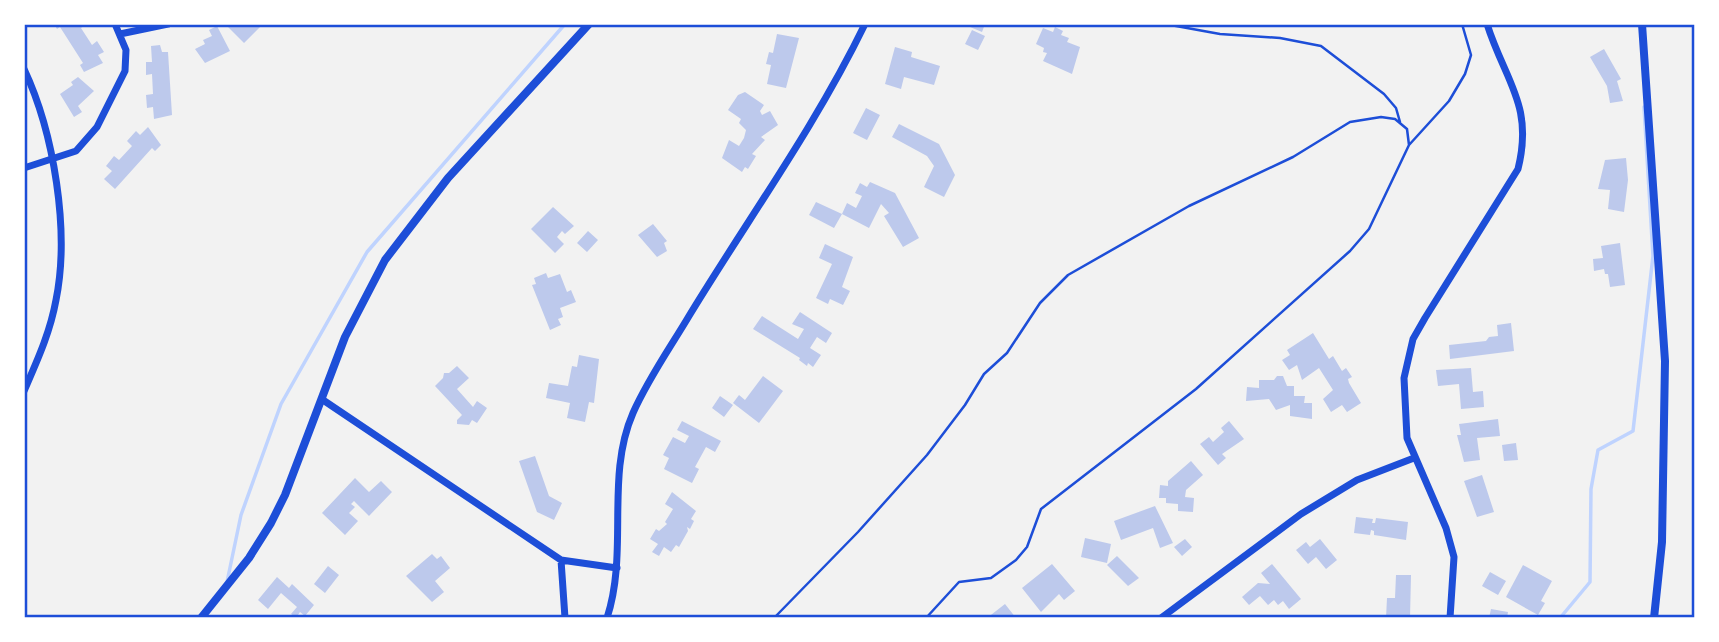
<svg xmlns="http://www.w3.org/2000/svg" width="1719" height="642" font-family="'DejaVu Sans',sans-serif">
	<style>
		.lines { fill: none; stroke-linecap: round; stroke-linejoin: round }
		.stream { stroke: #bfd3fe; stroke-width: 3.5 }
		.building { fill: #bdc9ec }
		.path { stroke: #1d4ed8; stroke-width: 2.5 }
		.minor { stroke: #1d4ed8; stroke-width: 7 }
		.tertiary { stroke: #1d4ed8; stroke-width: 8 }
		.neatline { fill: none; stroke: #1d4ed8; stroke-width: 2.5 }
	</style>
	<rect width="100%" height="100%" fill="#f2f2f2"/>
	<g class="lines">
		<path class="stream" d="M227,582l14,-67 40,-111 86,-152 198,-228
			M1560,618l30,-36 1,-93 7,-39 35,-19 20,-175 -9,-149"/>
	</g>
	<path class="building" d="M54,24h32l-5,4 11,17 5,-4 7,11 -6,3 5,8 -19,9 -4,-7 3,-2 -23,-36 -3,2z
		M225,24h38l-19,19z
		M963,24h22l-3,8z
		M217,26l13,25 -25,12 -10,-14 10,-5 -2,-4 9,-4 -3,-6z
		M1055,27l8,4 -2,4 8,3 -2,4 13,5 -8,27 -29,-13 4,-8 -4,-1 1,-4 -8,-4 7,-16 10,4z
		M972,30l13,6 -7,14 -13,-6z
		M777,34l22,4 -13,50 -19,-4 4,-19 -5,-1 3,-12 4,1z
		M160,45l2,7h6l4,63 -18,4 -1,-12 -6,1 -1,-13 7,-1 -1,-20 -6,1v-13h6l-1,-16z
		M895,47l17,5 -1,5 29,9 -6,19 -30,-8 -3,12 -16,-5z
		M1604,49l17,30 -4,2 6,20 -13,2 -3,-17 -17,-29z
		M78,77l16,14 -16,15 4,6 -8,5 -14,-23 13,-9 -2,-3z
		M745,92l19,13 -4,6 2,4 8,-4 8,14 -17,12 4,3 -13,14 4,2 -8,13 -3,-2 -3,5 -20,-14 7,-18 10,6 5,-8 2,-8 -7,-7 2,-4 -13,-9 10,-15z
		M866,108l14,7 -13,25 -14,-7z
		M899,124l40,20 16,31 -11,22 -20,-10 10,-21 -7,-10 -35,-19z
		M148,127l13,18 -6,6 -3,-3 -37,41 -11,-10 8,-8 -6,-5 8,-10 5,4 13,-14 -5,-5 9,-10 4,4z
		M1626,158l2,22 -4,32 -16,-3 2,-19 -12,-1 7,-29z
		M870,182l25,11 24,45 -16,9 -19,-31 5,-3 -8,-9 -12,24 -27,-14 5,-11 9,5 6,-12 -7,-3 5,-10 7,4z
		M816,202l26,12 -8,14 -25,-13z
		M553,207l21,19 -9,8 -3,-3 -5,6 7,7 -9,9 -24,-24z
		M653,224l14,17 -3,2 3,8 -10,6 -19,-22z
		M588,231l10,9 -11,12 -10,-9z
		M1620,243l5,42 -15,2 -2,-13h-3l-1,-5 -10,2 -1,-12 10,-1 -2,-12z
		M825,244l28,13 -11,30 8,4 -7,14 -13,-6 -2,5 -12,-6 16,-34 -13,-6z
		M546,273l2,5 12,-4 7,18 4,-2 5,12 -16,6 3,9 -5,2 3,6 -11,5 -18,-45 4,-1 -2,-6z
		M800,312l32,21 -6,10 -9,-6 -7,11 11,7 -8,12 -5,-4 -1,3 -8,-6 1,-2 -47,-29 9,-13 36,23 6,-10 -12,-5z
		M1511,323l3,28 -64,8 -1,-14 37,-4 3,-4 9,-1 -1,-11z
		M1313,333l16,26 4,-3 9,15 4,-3 6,9 -4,2 1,4 12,20 -14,9 -5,-7 -11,7 -8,-13 10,-9 -14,-22 -17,12 -5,-15 -8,5 -7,-10 8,-5 -3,-5z
		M579,355l20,4 -5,44 -5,-1 -4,20 -18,-4 3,-15 -24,-5 3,-15 19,3 4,-20 5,1z
		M457,366l12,12 -12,11 16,18 4,-6 10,7 -10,15 -5,-3 -3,5 -12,-1v-4l5,-5 -27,-29 8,-8 1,-5h5z
		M1471,368l2,24 10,-1 1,16 -23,2 -2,-25 -21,2 -2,-16z
		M763,376l20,15 -24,32 -26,-20 6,-8 6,5z
		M1277,376h6l4,10h7v10h11l-1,7h8v16l-22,-3v-11l-14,5 -7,-11 -23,2 1,-14 12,1v-8h15z
		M720,396l13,9 -9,12 -12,-9z
		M1498,419l2,17 -23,2 3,22 -16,2 -7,-27h4l-2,-11z
		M682,421l39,20 -6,11 -9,-5 -11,20 4,2 -7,14 -28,-14 5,-11 -6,-3 10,-18 12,6 4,-7 -12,-6z
		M1229,421l15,18 -22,15 4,4 -8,7 -18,-21 9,-7 4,5 11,-10 -3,-4z
		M1516,443l2,17 -14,1 -2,-16z
		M535,456l14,40 13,7 -8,17 -17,-8 -18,-51z
		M1191,461l12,14 -17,15 -1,7 9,1 -1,14 -15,-1v-7l-12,-1v-5h-7l1,-13 8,1v-5z
		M1482,475l12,37 -17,5 -13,-36z
		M355,478l14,14 12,-11 11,11 -23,24 -15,-15 -3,3 4,3 -6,6 9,8 -13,14 -23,-22z
		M672,492l24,19 -5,8 3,2 -4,8 -3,-2 1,4 -9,16 -3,-2 -5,7 -7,-5 -5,9 -7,-4 6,-8 -8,-5 6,-10 3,2 8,-7 -2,-2 8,-13 -8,-5z
		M1155,506l18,37 -13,5 -7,-20 -32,12 -7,-19z
		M1356,517l17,2 -1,4h3l1,-5 32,4 -2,18 -32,-5v-4l-3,-1 -1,5 -16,-2z
		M1085,538l26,6 -4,19 -26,-6z
		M1185,539l7,8 -10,9 -8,-9z
		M1320,539l17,21 -11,9 -10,-12 -8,7 -12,-14 10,-8 4,5z
		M432,554l5,5 4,-3 9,12 -15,13 9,11 -12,10 -26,-26z
		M1117,556l22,22 -11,8 -21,-21z
		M1052,564l23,27 -11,9 -5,-6 -18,18 -19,-24z
		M1272,564l29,35 -12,10 -6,-8 -5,4 -4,-5 -6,5 -8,-9 -11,9 -7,-8 16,-14 12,1 -9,-11z
		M1523,565l29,16 -11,20 4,2 -7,12 -32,-18z
		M328,566l11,9 -14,18 -11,-9z
		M1490,572l16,9 -8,14 -16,-9z
		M1396,575h15l-1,43h-24l1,-20h8z
		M277,577l12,11 3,-4 22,21 -9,11 -5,-4 -4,6 -5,-4 6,-7 -16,-14 -13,16 -10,-9z
		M1005,604l11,14h-29z
		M1491,609l17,3 -1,6h-18z"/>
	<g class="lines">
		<path class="path" d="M1165,24l55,10 60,4 41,8 63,48 12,14 4,14
			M774,618l84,-86 69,-77 38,-50 19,-31 23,-21 33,-50 28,-28 121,-69 104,-49 57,-35 31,-5 14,2 12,10 2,16
			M926,618l33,-36 32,-4 25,-18 11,-13 14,-38 155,-120 154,-138 19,-22 40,-84 40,-44 16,-27 6,-19 -9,-31"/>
		<path class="minor" d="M120,34l48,-10
			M24,69c30,64 46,162 32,231 -6,33 -19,61 -32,91
			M24,168l52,-17 21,-24 28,-56 1,-21 -11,-26
			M323,400l238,160 56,8
			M561,560l4,58
			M607,618c22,-67 -2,-141 26,-205 15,-34 37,-65 56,-97 59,-97 126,-189 176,-292
			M1161,618l140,-104 56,-34 57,-22
			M1450,618l4,-61 -8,-29 -39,-90 -3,-60 9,-39 12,-21 93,-149c16,-64 -13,-88 -31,-145"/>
		<path class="tertiary" d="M1642,24l23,337 -3,181 -8,76
			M201,618l48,-60 22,-35 14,-28 60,-158 40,-77 63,-82 141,-154"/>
	</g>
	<rect width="1719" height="642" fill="none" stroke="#ffffff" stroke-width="52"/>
	<rect x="26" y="26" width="1667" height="590" class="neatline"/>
</svg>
